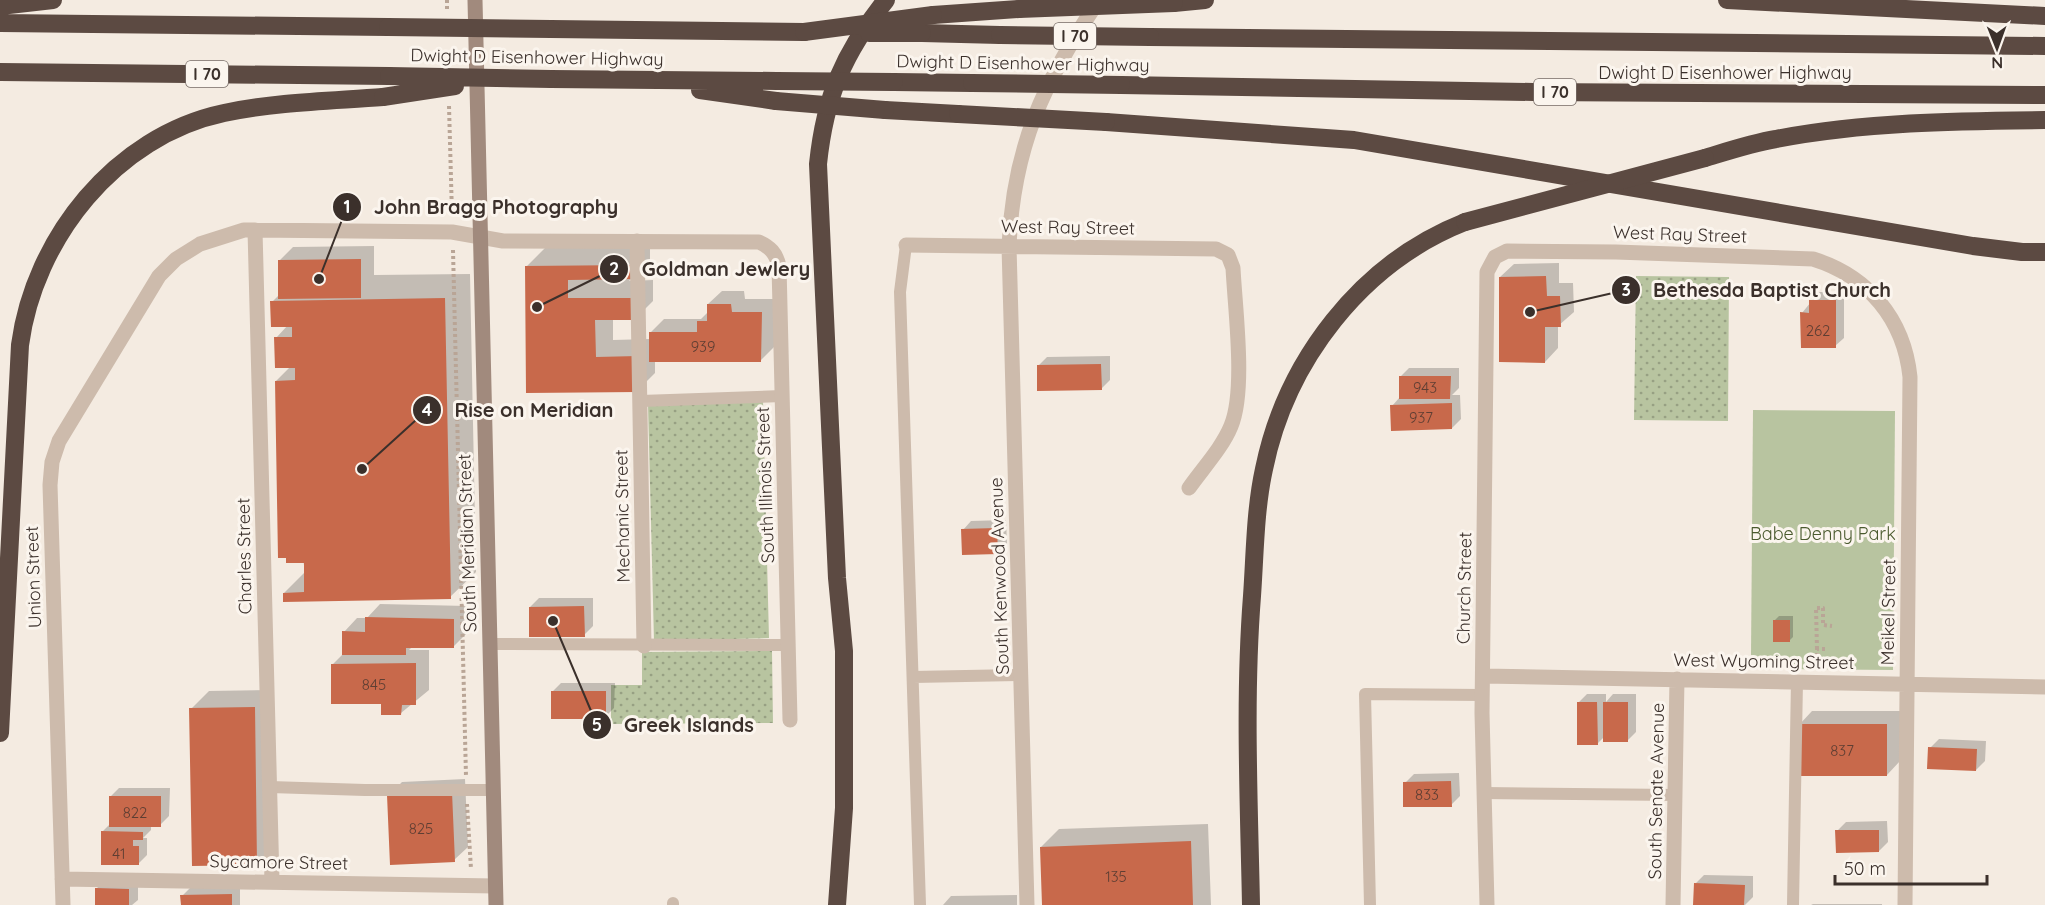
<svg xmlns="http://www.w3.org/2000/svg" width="2045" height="905" font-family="Quicksand,sans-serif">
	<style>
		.grass { fill: url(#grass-dots) }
		.green { fill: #b8c4a0 }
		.shadow { fill: #0003 }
		.building { fill: #c8694b }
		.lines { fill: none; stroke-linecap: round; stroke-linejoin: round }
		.path { stroke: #b9a596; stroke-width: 4; stroke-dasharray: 3 3; stroke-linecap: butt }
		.lane { stroke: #cdbbac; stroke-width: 12 }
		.street { stroke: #cdbbac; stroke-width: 15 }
		.secondary { stroke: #a18a7d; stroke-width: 15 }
		.highway { stroke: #5c4a42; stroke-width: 18 }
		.highway-bridge { stroke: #5c4a42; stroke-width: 18 }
		.labels { text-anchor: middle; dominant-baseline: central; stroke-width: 6; stroke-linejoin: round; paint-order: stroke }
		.number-label { font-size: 15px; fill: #5e3e33 }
		.shield { fill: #fbf5ee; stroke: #756b66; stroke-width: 1.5 }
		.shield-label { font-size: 16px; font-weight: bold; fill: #3b302b }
		.street-label { font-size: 18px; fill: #3b302b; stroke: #fbf5ee }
		.park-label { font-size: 18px; fill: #4a5a2e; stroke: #fbf5ee }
		.leader { fill: none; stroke: #3b302b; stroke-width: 2 }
		.callout-dot { fill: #3b302b; stroke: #fbf5ee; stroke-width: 2 }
		.mark-label { font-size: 18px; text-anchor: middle; font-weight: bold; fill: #fff }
		.callout-label { font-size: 20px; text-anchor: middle; font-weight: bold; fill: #3b302b; stroke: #fbf5ee; stroke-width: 6; stroke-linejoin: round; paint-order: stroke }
	</style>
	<defs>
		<pattern id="grass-dots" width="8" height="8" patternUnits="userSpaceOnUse" patternTransform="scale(1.5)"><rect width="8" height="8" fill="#b8c4a0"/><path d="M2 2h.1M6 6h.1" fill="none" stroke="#97a083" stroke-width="1.8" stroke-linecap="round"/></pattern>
	</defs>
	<rect width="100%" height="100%" fill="#f4ebe1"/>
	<path class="grass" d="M1636,276l93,1 -1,144 -94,-1z
		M763,401l6,237 -115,3 -6,-237z
		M772,651l1,72 -162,1v-39h31v-33z"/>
	<path class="green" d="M1753,410l142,1 -2,259 -130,-1 -12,-14z"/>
	<path class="shadow" d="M374,246v29l96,-1 6,298 -26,25 -166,-4 21,-21 -29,-191 15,-15 -15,-28 12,-13 -16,-23 8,-8 -1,-33 14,-14z
		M545,248h105v12l-21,21 24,-1v21l-18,18h-22v21l37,-1v-6l14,-14h37l7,-7v-8l14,-13h22l1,8h29v48l-13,13h-106v13l-18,18h-109l-1,-125z
		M1559,263v20h14l1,29 -16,14v22l-13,14 -45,-85 14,-13z
		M1819,292h25v46l-9,8 -33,-33z
		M1110,356v24l-9,9 -63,-23 9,-9z
		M1409,368h50v20l-7,7h8l1,24 -9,9 -60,-22 8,-9v-20z
		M1006,520l1,24 -9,9 -35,-23 8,-9z
		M539,598h54v28l-9,9 -54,-28z
		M380,604l87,2v27l-14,14 -40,-1 -4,4h20v40l-28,23 -68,-49 10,-10 1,-22 13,-14h10z
		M1779,616h14v21l-4,4 -14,-21z
		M561,683h54l-1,25 -9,9 -53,-25z
		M272,690l3,155 -18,18 -66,-154 18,-18z
		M1587,694h19v8l7,-8h23v38l-9,9 -23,-4 -7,7 -19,-41z
		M1812,711h88v50l-13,14 -88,-50z
		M1939,739l47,2 -1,20 -9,9 -46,-22z
		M1459,773l1,23 -9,9 -46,-22 9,-9z
		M465,779l3,68 -14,13 -66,-64 14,-14z
		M119,788h51l-1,28 -9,9h-9v5l-8,8h4v17l-9,9 -36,-32 8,-8v-27z
		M1887,821l1,21 -9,9 -42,-20 9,-9z
		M1208,824l3,81h-167l-3,-58 18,-18z
		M1704,875l49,1v21l-8,8h-50v-21z
		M105,880h33v20l-6,5h-36v-16z
		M240,886v19h-58v-9l9,-9z
		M1017,895v10h-74l8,-9z
		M1813,904h69v1h-71z"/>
	<path class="building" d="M361,259v39l-83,1v-39z
		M633,265v14l-65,1v18h67l1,22h-41l1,37 42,-1v36l-112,1 -1,-127z
		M1546,276l1,20h13l1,31h-16v36l-46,-1v-85z
		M445,298l6,301 -168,3v-9l21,-1v-29h-18v-5h-8l-3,-177 20,-1v-12h-20l-1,-31h18v-10h-21l-1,-26z
		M1809,300h27v48h-35l-1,-36 9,1z
		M707,304h24l1,8h30l-1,50h-112v-30h48v-11h10z
		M1101,364l1,26 -65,1v-26z
		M1399,376h52l-1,23h-51z
		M1452,403v26l-61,2 -1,-26z
		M997,528l1,26 -36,1 -1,-26z
		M584,606l1,31h-56v-30z
		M365,617l89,2v29h-48v7h-64v-24l23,1z
		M1773,620h17v22h-17z
		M416,663v42h-14l-1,10h-20v-11h-50v-40z
		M551,691h55v28h-55z
		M1577,702h20l1,43h-21z
		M1603,702h25v40h-25z
		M255,707l2,158 -65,1 -3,-158z
		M1797,724h90v52h-89z
		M1928,747l49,2 -1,22 -49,-2z
		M1451,781l1,26h-49v-25z
		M452,792l3,70 -65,3 -3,-70z
		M109,796h52v31h-52z
		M1835,830h44v22l-43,1z
		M101,831l42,1v8h-10v6h6v19h-38z
		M1191,841l2,64h-151l-2,-58z
		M1694,883l51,2 -1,20h-51z
		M95,888l34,1v16h-34z
		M232,894v11h-51l-1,-10z"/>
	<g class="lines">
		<path class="path" d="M447,0v11
			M449,106l3,109
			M453,250l13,526
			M1817,649l-1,-41h7v17l9,1
			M1817,668v-19h8
			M467,804l4,65"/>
		<path class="lane" d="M906,245l-6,47 20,613
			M641,401l141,-5
			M489,644l300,1
			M913,677l108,-2
			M270,787l95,3h128
			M1484,793l191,2
			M673,903v2
			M1370,905l-5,-211 117,1
			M1793,905l4,-224"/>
		<path class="street" d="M255,230l17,651
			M637,241l7,405
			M906,245l310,4 12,6 5,13c2,41 13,122 -2,158 -9,22 -28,42 -42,62
			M1483,676l562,11
			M62,879l433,7
			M63,905l-13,-420 2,-23 7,-21 100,-165 17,-17 24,-15 44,-14 208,2 51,9 256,1c11,5 17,11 20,24l11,454
			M1027,905l-18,-659c4,-99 35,-165 90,-246
			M1487,905l-5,-192 5,-441 8,-15 12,-6 109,1 197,7c55,17 91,60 97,118l-5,528
			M1673,905l4,-226"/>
		<path class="secondary" d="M475,0l21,905"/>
		<path class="highway" d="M1727,0l318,16
			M1174,3l31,-3
			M0,6l53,-6
			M933,15l86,-6
			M0,23l388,4
			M551,29l253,3
			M922,33l78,2
			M1150,37l895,9
			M0,72l389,4
			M551,79l226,2
			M894,82l78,1
			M1121,85l412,7 512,3
			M700,90l76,11
			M885,110l73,4
			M1106,122l248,18 619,106 49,6h23
			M1705,158c23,-7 47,-15 71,-19 88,-17 180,-18 269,-19
			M0,733l20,-388c14,-106 95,-209 204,-232 52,-11 106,-12 159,-16
			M837,905l7,-97v-157l-7,-73 -19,-414c7,-68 26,-112 68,-164
			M1251,905c-2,-103 -7,-206 1,-309 3,-42 3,-86 12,-127 22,-108 97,-206 201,-247"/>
		<path class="highway-bridge" d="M1019,9l155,-6
			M388,27l163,2
			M804,32l129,-17
			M869,33h53
			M1000,35l150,2
			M389,76l162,3
			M777,81l117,1
			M972,83l149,2
			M383,97l72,-11
			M776,101l109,9
			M958,114l148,8
			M1465,222l240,-64"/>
	</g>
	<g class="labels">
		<g class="number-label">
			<text x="1818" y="330">262</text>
			<text x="703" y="346">939</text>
			<text x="1425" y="387">943</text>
			<text x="1421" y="417">937</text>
			<text x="374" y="684">845</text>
			<text x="1842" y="750">837</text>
			<text x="1427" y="794">833</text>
			<text x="135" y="812">822</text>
			<text x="421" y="828">825</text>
			<text x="119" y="853">41</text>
			<text x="1116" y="876">135</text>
		</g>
		<g class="shield">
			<rect x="1054" y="23" width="42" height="26" rx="4.5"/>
			<rect x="186" y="61" width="42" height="26" rx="4.5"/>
			<rect x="1534" y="79" width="42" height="26" rx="4.5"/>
		</g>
		<g class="shield-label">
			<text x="1075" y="36">I 70</text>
			<text x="207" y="74">I 70</text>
			<text x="1555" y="92">I 70</text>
		</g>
		<g class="street-label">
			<text transform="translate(537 57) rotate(1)">Dwight D Eisenhower Highway</text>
			<text transform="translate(1023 63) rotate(1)">Dwight D Eisenhower Highway</text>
			<text x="1725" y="72">Dwight D Eisenhower Highway</text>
			<text transform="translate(1068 227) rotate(1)">West Ray Street</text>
			<text transform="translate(1680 234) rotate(2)">West Ray Street</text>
			<text transform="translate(765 485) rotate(-92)">South Illinois Street</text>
			<text transform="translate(622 516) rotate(-91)">Mechanic Street</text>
			<text transform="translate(467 543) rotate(-92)">South Meridian Street</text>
			<text transform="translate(244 556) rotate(-91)">Charles Street</text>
			<text transform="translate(999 576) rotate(-92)">South Kenwood Avenue</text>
			<text transform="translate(33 577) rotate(-92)">Union Street</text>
			<text transform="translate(1464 588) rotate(-89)">Church Street</text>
			<text transform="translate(1888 612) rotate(-89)">Meikel Street</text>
			<text transform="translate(1764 661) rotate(1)">West Wyoming Street</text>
			<text transform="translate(1656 791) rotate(-89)">South Senate Avenue</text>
			<text transform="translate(279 862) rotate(1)">Sycamore Street</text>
		</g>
		<g class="park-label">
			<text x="1823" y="533">Babe Denny Park</text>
		</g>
	</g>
	<path class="leader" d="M319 279L347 207M537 307L614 269M1530 312L1626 290M362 469L427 410M553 621L597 725"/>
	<g class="callout-dot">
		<circle cx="319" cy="279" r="6"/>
		<circle cx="537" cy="307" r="6"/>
		<circle cx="1530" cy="312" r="6"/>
		<circle cx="362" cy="469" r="6"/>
		<circle cx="553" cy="621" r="6"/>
		<circle cx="347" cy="207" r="15"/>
		<circle cx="614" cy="269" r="15"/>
		<circle cx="1626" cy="290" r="15"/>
		<circle cx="427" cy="410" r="15"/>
		<circle cx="597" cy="725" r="15"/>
	</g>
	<g class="mark-label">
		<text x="347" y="213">1</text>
		<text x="614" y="275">2</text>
		<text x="1626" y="296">3</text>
		<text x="427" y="416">4</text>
		<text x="597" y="731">5</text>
	</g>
	<g class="callout-label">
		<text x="496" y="214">John Bragg Photography</text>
		<text x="726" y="276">Goldman Jewlery</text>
		<text x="1772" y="297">Bethesda Baptist Church</text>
		<text x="534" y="417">Rise on Meridian</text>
		<text x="689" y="732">Greek Islands</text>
	</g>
	<g transform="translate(1997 48) rotate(179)" stroke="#fbf5ee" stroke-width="4.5" paint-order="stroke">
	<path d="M0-4.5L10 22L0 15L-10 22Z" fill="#3b302b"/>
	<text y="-9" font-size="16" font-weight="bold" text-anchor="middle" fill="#3b302b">N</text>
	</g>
	<path d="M1835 875v9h152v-9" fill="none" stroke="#3b302b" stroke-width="3"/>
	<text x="1844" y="875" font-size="18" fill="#3b302b" stroke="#fbf5ee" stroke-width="4.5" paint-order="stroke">50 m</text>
</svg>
